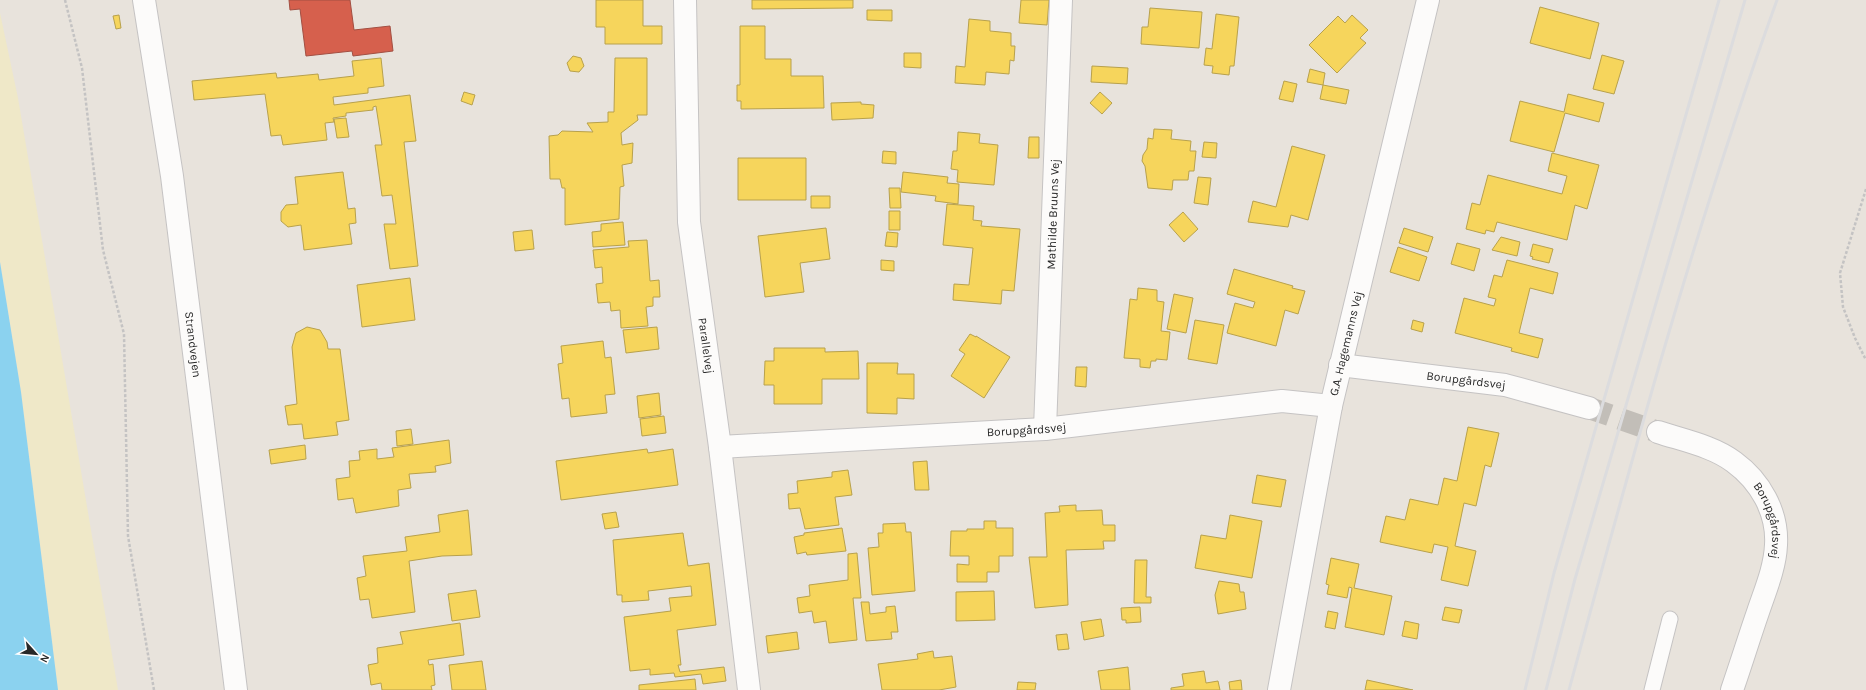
<svg xmlns="http://www.w3.org/2000/svg" width="1866" height="690" font-family="Karla,sans-serif">
	<style>
		.sand { fill: #efe8c8 }
		.water { fill: #8bd2ef }
		.homes { fill: #f6d55c; stroke: #b8a14c }
		.shops { fill: #d6604d; stroke: #a24f42 }
		.lines { fill: none; stroke-linecap: round; stroke-linejoin: round }
		.minor-tunnel { stroke: #c2beb8; stroke-width: 22; stroke-dasharray: 22 11; stroke-linecap: butt }
		.service-casing { stroke: #c5c3c3; stroke-width: 17 }
		.minor-casing { stroke: #c5c3c3; stroke-width: 24 }
		.secondary-casing { stroke: #c5c3c3; stroke-width: 24 }
		.path { stroke: #c4c3c3; stroke-width: 2.5; stroke-dasharray: 3 2; stroke-linecap: butt }
		.service { stroke: #fcfbfa; stroke-width: 15 }
		.minor { stroke: #fcfbfa; stroke-width: 22 }
		.secondary { stroke: #fcfbfa; stroke-width: 22 }
		.rail { stroke: #dcdcde; stroke-width: 3 }
		.labels { text-anchor: middle; dominant-baseline: central; stroke-width: 4; stroke-linejoin: round; paint-order: stroke }
		.street-label { font-size: 12px; fill: #282828; stroke: #fff }
	</style>
	<rect width="100%" height="100%" fill="#e8e3dc"/>
	<path class="sand" d="M0,13l18,85 100,592h-60l-37,-298 -21,-130z"/>
	<path class="water" d="M0,262l21,130 37,298h-58z"/>
	<path class="homes" d="M596,0h47v26h19v18h-57v-17h-9z
		M752,0h101v8l-101,1z
		M1021,0h28l-2,25 -28,-2z
		M1540,7l59,16 -9,36 -60,-16z
		M1150,8l52,4 -3,36 -58,-4 1,-17h6z
		M867,10h25v11l-25,-1z
		M1216,14l23,3 -5,49h-4l-1,9 -17,-2 1,-7 -9,-1 2,-17 6,1z
		M119,15l2,13 -5,1 -3,-13z
		M1352,15l16,15 -8,8 6,5 -29,30 -28,-28 29,-29 7,7z
		M969,19l21,2v10l21,2v13h4l-1,15 -4,-1 -1,14 -23,-2 -1,13 -30,-2 1,-17 9,1z
		M740,26h25v33h26v17h32l1,32 -83,1v-8h-4v-16h3z
		M904,53h17v15l-17,-1z
		M1602,55l22,6 -10,33 -21,-5z
		M573,56l8,2 3,8 -5,6 -9,-1 -3,-8z
		M381,58l3,28 -16,2v5l-35,4 1,8 76,-10 6,46 -12,1 14,124 -28,3 -6,-45h12l-4,-29 -10,1 -7,-51h7l-6,-39 -3,1v3l-27,3v3l-13,2 1,4 -9,1 2,17 -44,5 -2,-10 -10,1 -6,-42 -71,6 -2,-19 84,-8 1,5 41,-4 1,6 35,-4 -2,-15z
		M615,58h32v57h-10l1,5 -17,13 1,12 11,-2 -1,20 -10,2 2,21 -4,1 -1,32 -54,6v-37h-3l-2,-9h-10l-1,-43 9,-1 4,-4 31,1 -6,-9 21,-1v-10h6z
		M1092,66l36,2 -1,16 -36,-2z
		M1310,69l15,4 -2,12 -16,-3z
		M1284,81l13,3 -4,18 -14,-3z
		M1323,85l26,5 -3,14 -26,-5z
		M464,92l11,3 -3,10 -11,-4z
		M1100,92l12,11 -10,11 -12,-11z
		M1568,94l36,9 -5,19 -34,-9 -11,39 -44,-11 10,-40 44,11z
		M861,102v2l13,1 -1,13 -41,2 -1,-17z
		M346,118l3,19 -12,1 -3,-19z
		M1154,129l18,1 -1,9 20,2 -1,10h6l-2,20h-5l-1,9h-15l-1,10 -24,-2 -3,-22 -3,-5 1,-6 4,-6 1,-11 5,1z
		M958,132l22,2 -1,9 19,2 -4,40 -37,-3 1,-12 -7,-1 2,-18h4z
		M1029,137h10v21h-11z
		M1204,142l13,1 -1,15 -14,-1z
		M1292,146l33,9 -17,65 -17,-5 -3,12 -40,-5 5,-21 23,6z
		M883,151l13,1v12l-14,-1z
		M1552,153l47,12 -12,44 -12,-4 -8,35 -70,-18 -3,10 -8,-2 -1,4 -19,-5 6,-26 8,2 8,-30 74,19 5,-18 -19,-5z
		M738,158h68v42h-68z
		M343,172l5,37 7,-1 1,15 -7,1 3,20 -48,6 -3,-25 -13,2 -7,-6v-9l5,-7 12,-1 -3,-27z
		M903,172l45,5 -1,6 12,1 -1,20 -23,-3 1,-5 -35,-4z
		M1198,177l13,1 -3,27 -14,-2z
		M889,188h11l1,20h-11z
		M811,196h19v12h-19z
		M947,204l27,2 -1,14 9,1 -1,5 39,3 -6,62 -12,-1 -1,14 -48,-4 1,-16 15,1 4,-37 -30,-3z
		M889,211h11v19h-11z
		M1183,212l15,17 -14,13 -15,-17z
		M623,222l2,23 -32,2 -1,-15 9,-1v-7z
		M826,228l4,31 -30,4 4,29 -39,5 -7,-61z
		M1404,228l29,9 -5,15 -29,-9z
		M532,230l2,19 -19,2 -2,-19z
		M887,232l11,1 -1,14 -12,-1z
		M1501,237l19,5 -3,14 -25,-6z
		M647,240l3,41 9,-1 1,17h-7v9l-7,1 2,19 -27,2 -1,-18 -9,1 -1,-9 -12,1 -2,-19 7,-1 -1,-16 -7,1 -2,-18 36,-3 -1,-6z
		M1457,243l23,6 -6,22 -23,-7z
		M1533,244l20,5 -4,14 -17,-4 1,-2 -3,-1z
		M1398,247l29,10 -8,24 -29,-9z
		M881,260l13,1v10l-13,-1z
		M1507,260l51,13 -5,21 -23,-6 -11,45 24,6 -5,19 -27,-7 1,-3 -57,-15 9,-35 30,8 2,-7 -8,-2 6,-22 8,2z
		M1234,269l59,17 -1,2 13,3 -7,23 -13,-4 -9,36 -49,-13 8,-30 18,5 2,-6 -28,-8z
		M410,278l5,42 -53,7 -5,-42z
		M1138,288l19,2v11l7,1 -3,29 9,1 -3,28 -11,-1v2h-5l-1,7 -10,-1v-8l-16,-1 6,-59 7,1z
		M1174,294l19,4 -7,35 -19,-4z
		M1195,320l29,5 -7,39 -29,-5z
		M1413,320l11,3 -2,9 -11,-3z
		M307,327l13,3 7,12 1,7h12l9,71 -13,2 2,13 -34,4 -2,-15 -14,1 -3,-19 12,-2 -5,-57 4,-14z
		M657,327l2,22 -33,4 -3,-23z
		M970,334l6,3v-1l34,21 -26,41 -33,-22 14,-22 -6,-4z
		M603,341l2,17 6,-1 4,37 -10,1 2,18 -36,4 -2,-19 -7,1 -4,-35 5,-1 -2,-17z
		M774,348h51v4l33,-1 1,28h-37v25h-48v-19h-10l1,-24h9z
		M867,363h31l-1,11h17v25l-17,-1v16l-30,-1z
		M1076,367h11l-1,20 -11,-1z
		M659,393l2,22 -22,3 -2,-22z
		M664,416l2,17 -24,3 -2,-17z
		M1468,427l31,6 -8,34 -6,-2 -9,41 -12,-3 -9,43 21,5 -8,35 -27,-6 7,-33 -14,-3 -2,9 -52,-11 6,-26 19,4 5,-21 28,6 6,-27 13,3z
		M411,429l2,15 -16,2 -1,-15z
		M449,440l2,23 -16,3 1,6 -27,2 2,14 -13,2 1,16 -43,7 -3,-15 -15,2 -2,-21 14,-2 -1,-16 11,-1 -1,-9 18,-2v10l17,-2 -2,-9z
		M305,445l1,14 -35,5 -2,-14z
		M647,449l1,4 25,-4 5,36 -117,15 -5,-39z
		M927,461l2,29h-14l-2,-28z
		M848,470l4,25 -17,2 4,28 -34,4 -5,-21 -11,1 -1,-15 10,-1 -1,-12 35,-4v-5z
		M1257,475l29,5 -5,27 -29,-4z
		M1076,505v6l26,-1 1,15h12v16h-12l1,8 -38,1 2,55 -33,3 -6,-51h18l-2,-44 15,-1 -1,-6z
		M468,510l4,45 -30,1 -33,5 6,51 -43,6 -3,-19 -9,1 -3,-22 9,-2 -3,-20 44,-5 -2,-14 35,-5 -2,-17z
		M616,512l3,15 -14,2 -3,-15z
		M1230,515l32,6 -10,57 -57,-10 6,-33 25,4z
		M984,521h12v7h17v28h-14v16h-12v10h-30v-18l12,1v-9h-19l1,-25h16v-2h17z
		M905,523l1,9h5l4,59 -43,4 -4,-47 11,-1 -1,-14h5v-9z
		M842,528l4,23 -39,4 -1,-3 -9,2 -3,-17 10,-2v-2z
		M683,533l5,33 21,-3 7,62 -39,5 4,35h-3l2,7 44,-5 2,14 -23,3 -2,-10 -26,3 -1,-4 -24,2v-6l-20,2 -6,-54 47,-6 -2,-13 23,-2 -1,-10 -43,5 1,9 -27,2v-7h-5l-4,-55z
		M857,553l4,45h-8l4,42 -28,3 -3,-22 -12,2 -2,-12 -13,2 -2,-15 13,-2 -1,-11 39,-5v-26z
		M1331,558l28,6 -5,24 38,8 -8,39 -39,-8 7,-39 -3,-1 -2,11 -20,-4 2,-9 -3,-1z
		M1135,560h12l-1,37h5v6h-17z
		M1219,581l20,3 1,8h4l2,17 -28,5 -3,-19z
		M476,590l4,27 -28,4 -4,-27z
		M994,591l1,29 -39,1v-29z
		M861,602h8l1,12 16,-2v-5l9,-1 3,26h-7l1,7 -26,2z
		M1140,607l1,15 -15,1v-3h-4l-1,-12z
		M1445,607l17,3 -3,13 -17,-3z
		M1328,611l10,2 -3,16 -10,-2z
		M1101,619l3,17 -20,4 -3,-18z
		M1405,621l14,3 -2,15 -15,-3z
		M460,623l4,32 -36,5 1,5 4,-1 2,21 -4,1 1,4h-50l-1,-7 -10,2 -3,-20 10,-2 -1,-15 26,-4 -3,-12z
		M797,632l2,17 -31,4 -2,-17z
		M1067,634l2,15 -11,1 -2,-15z
		M933,651l1,7 18,-2 4,31 -17,3h-57l-4,-26 40,-5 -1,-5z
		M482,661l4,29h-34l-3,-25z
		M1128,667l2,23h-29l-3,-19z
		M1204,671l2,12 12,-2 2,9h-49v-2l13,-2 -2,-12z
		M695,679l1,11h-57v-5z
		M1241,680l1,10h-12l-1,-8z
		M1367,680l46,10h-48z
		M1018,682l18,1 -1,7h-18z"/>
	<path class="shops" d="M289,0h61l4,30 36,-4 3,25 -40,5 -1,-5 -46,5 -6,-47 -10,1z"/>
	<g class="lines">
		<path class="minor-tunnel" d="M1589,408l69,24"/>
		<g class="service-casing">
			<path id="service" d="M1652,690l18,-71"/>
		</g>
		<g class="minor-casing">
			<g id="minor">
				<path id="s1" d="M685,0l4,222 31,225 29,243"/>
				<path id="s2" d="M1340,365l165,20 84,23"/>
				<path id="s3" d="M1045,429l16,-429"/>
				<path id="s4" d="M1658,432c24,8 55,14 76,30 26,19 44,50 42,83 -1,23 -11,46 -18,67 -9,26 -17,52 -26,78"/>
				<path id="s5" d="M720,447l325,-18 237,-28 49,5"/>
				<path id="s6" d="M1279,690l52,-284 97,-406"/>
			</g>
		</g>
		<g class="secondary-casing">
			<g id="secondary">
				<path id="s7" d="M144,0l28,176 64,514"/>
			</g>
		</g>
		<path class="path" d="M65,0l17,68 21,182 21,84 4,202 26,154
			M1866,189l-26,84 3,34 12,31 11,22"/>
		<use href="#service" class="service"/>
		<use href="#minor" class="minor"/>
		<use href="#secondary" class="secondary"/>
		<path class="rail" d="M1525,690l29,-117 165,-573
			M1546,690l29,-111 170,-579
			M1569,690c63,-232 126,-464 208,-690"/>
	</g>
	<g class="labels">
		<g class="street-label">
			<text stroke="none"><textPath href="#s3" startOffset="215">Mathilde Bruuns Vej</textPath></text>
			<text stroke="none"><textPath href="#s6" startOffset="353">G.A. Hagemanns Vej</textPath></text>
			<text stroke="none"><textPath href="#s7" startOffset="348">Strandvejen</textPath></text>
			<text stroke="none"><textPath href="#s1" startOffset="347">Parallelvej</textPath></text>
			<text stroke="none"><textPath href="#s2" startOffset="127">Borupgårdsvej</textPath></text>
			<text stroke="none"><textPath href="#s5" startOffset="307">Borupgårdsvej</textPath></text>
			<text stroke="none"><textPath href="#s4" startOffset="153">Borupgårdsvej</textPath></text>
		</g>
	</g>
	<g transform="translate(36 654) rotate(117)" stroke="#ffffff" stroke-width="3" paint-order="stroke">
	<path d="M0-3L7 15L0 10L-7 15Z" fill="#282828"/>
	<text y="-6" font-size="11" font-weight="bold" text-anchor="middle" fill="#282828">N</text>
	</g>
</svg>
